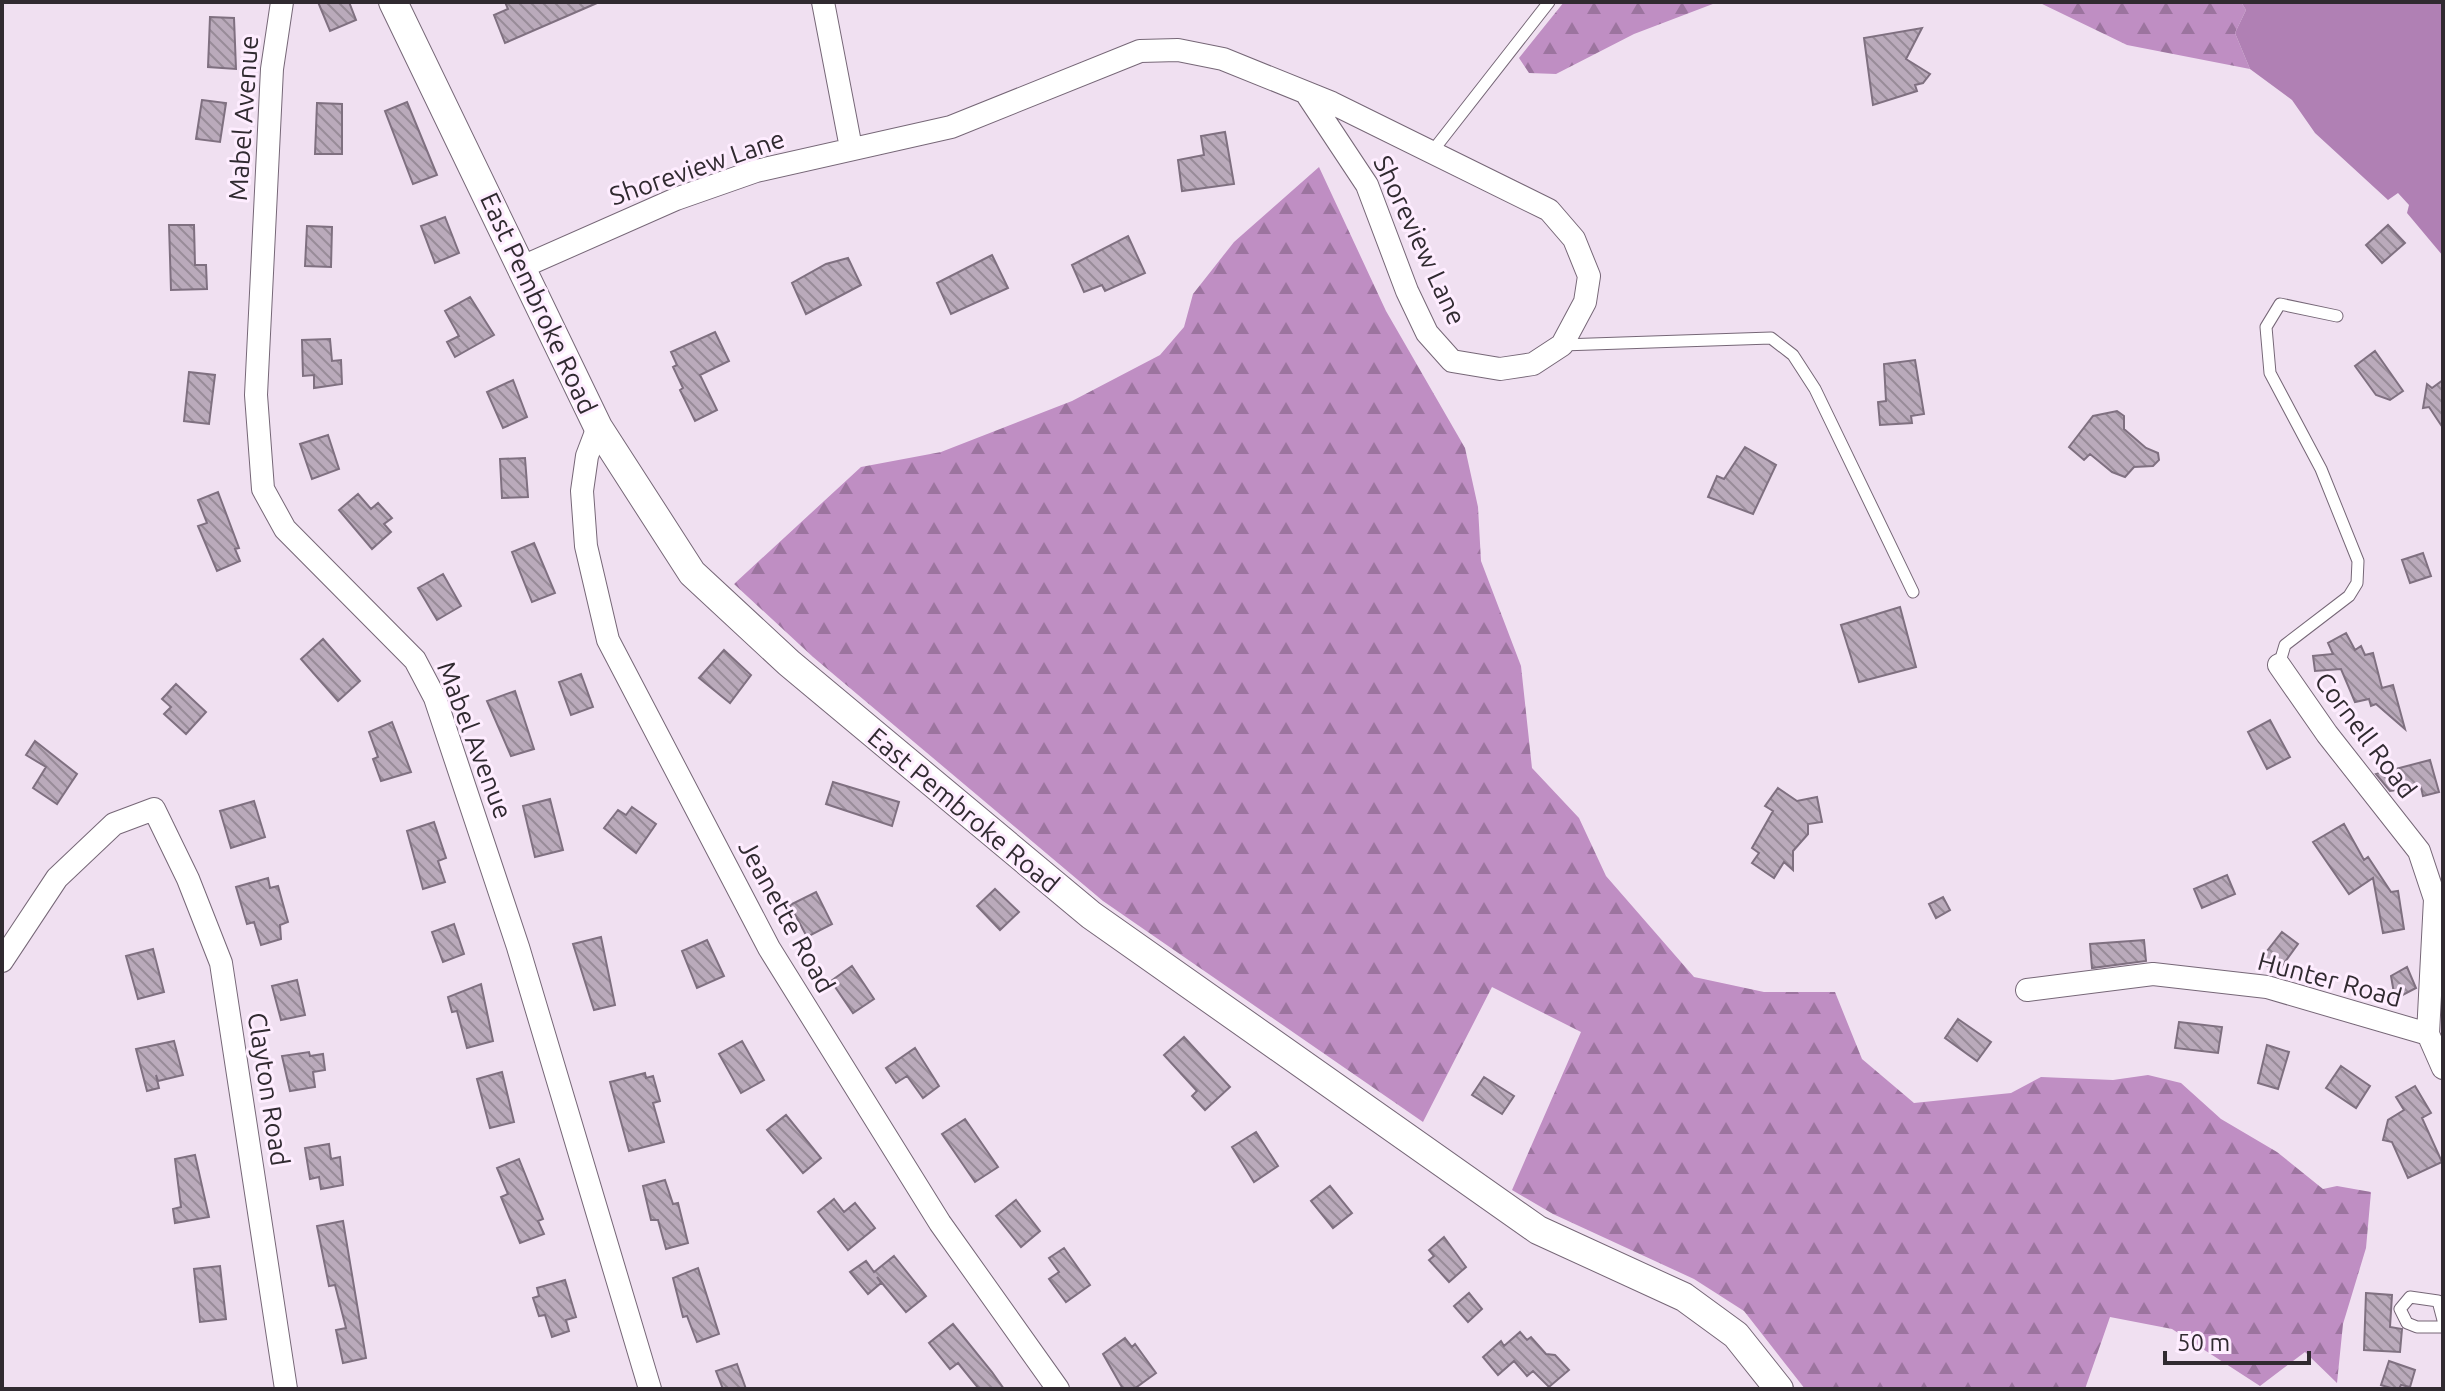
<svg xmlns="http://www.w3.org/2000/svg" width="2445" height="1391" font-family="Ubuntu,sans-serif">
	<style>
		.forest { fill: url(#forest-firs) }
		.water { fill: #b080b4 }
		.building { fill: url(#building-back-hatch); stroke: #7f7080; stroke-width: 2 }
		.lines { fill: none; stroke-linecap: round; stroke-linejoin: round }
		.service-casing { stroke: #766777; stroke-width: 13 }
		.minor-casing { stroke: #766777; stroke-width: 24 }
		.tertiary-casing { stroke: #766777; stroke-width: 30 }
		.service { stroke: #fff; stroke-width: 11 }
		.minor { stroke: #fff; stroke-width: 22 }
		.tertiary { stroke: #fff; stroke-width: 28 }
		.labels { text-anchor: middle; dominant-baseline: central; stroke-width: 6; stroke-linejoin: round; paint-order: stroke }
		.street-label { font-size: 26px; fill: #302a30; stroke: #feedff }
	</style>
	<defs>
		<pattern id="forest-firs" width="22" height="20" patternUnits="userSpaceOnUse" patternTransform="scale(2)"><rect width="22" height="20" fill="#bf8ec3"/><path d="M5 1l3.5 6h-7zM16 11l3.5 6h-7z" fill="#9c749f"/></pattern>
		<pattern id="building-back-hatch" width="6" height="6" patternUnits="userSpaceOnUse" patternTransform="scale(2)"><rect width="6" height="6" fill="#baaabb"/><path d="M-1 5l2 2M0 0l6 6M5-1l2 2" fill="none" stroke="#988b98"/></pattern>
	</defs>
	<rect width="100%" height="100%" fill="#f0e0f1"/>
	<path class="forest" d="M1564,2h154l-84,32 -78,40 -27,-1 -10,-15z
		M2038,2h203l5,8 -11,23 15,36 -123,-24z
		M1319,167l67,144 79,137 13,59 3,54 40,105 11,102 47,50 27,58 88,101 70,15h71l27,67 52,44 97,-10 30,-16 72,3 35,-5 33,8 40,36 56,33 46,37 14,-3 34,6 -5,56 -23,76 -6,59 -32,-31 -45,34 -88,-57 -62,-12 -25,72h-280l-61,-78 -50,-32 -141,-65 -41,-24 69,-158 -89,-45 -69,135 -320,-221 -290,-244 -79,-73 127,-117 80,-15 131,-51 88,-46 24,-28 9,-33 41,-52z"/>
	<path class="water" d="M2241,2h202v254l-36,-43 2,-8 -11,-12 -10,7 -73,-67 -23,-33 -42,-31 -15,-36 11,-23z"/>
	<path class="building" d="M318,2h31l7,18 -26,11z
		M505,2h92v1l-92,40 -11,-28 14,-6z
		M210,17l24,1 2,51 -28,-2z
		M1922,28l-16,31 24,15 -7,9 -8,2 2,6 -44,14 -9,-67z
		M202,100l24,3 -6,39 -24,-3z
		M407,102l30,73 -24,9 -28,-73z
		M317,103l25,1v50h-27z
		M1225,132l9,52 -52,7 -4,-31 26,-5 -3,-19z
		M445,217l14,36 -24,10 -14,-37z
		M169,225h25l1,40h11l1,24 -36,1z
		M2388,225l17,18 -23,20 -16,-18z
		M307,226l25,1 -1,40 -26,-1z
		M1128,236l17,37 -40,18 -3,-6 -18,7 -12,-27z
		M992,255l16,33 -57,26 -14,-31z
		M848,258l13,27 -55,29 -14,-31 34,-19z
		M470,297l24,38 -39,22 -8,-15 12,-6 -14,-25z
		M715,332l14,29 -29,14 17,35 -22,11 -15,-31 3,-2 -10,-21 4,-2 -6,-13z
		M330,339l2,22 9,-1 1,24 -28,4v-13l-11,1 -1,-36z
		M2375,351l28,40 -13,9 -14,-5 -21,-29z
		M1915,360l9,54 -13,2 1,7 -32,2 -2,-23 8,-1 -2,-37z
		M189,372l26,3 -6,49 -25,-3z
		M513,380l14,37 -24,11 -16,-36z
		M2443,380v48l-14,-21 -6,1 4,-24 5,4z
		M2117,411l7,5v13l22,19 12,5 1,7 -6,6 -19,1 -9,10 -13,-5 -22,-18 -6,6 -15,-13 24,-31z
		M328,435l11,34 -27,10 -12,-35z
		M1745,447l31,18 -23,49 -45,-17 9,-21 7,3z
		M525,458l3,39 -26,1 -2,-39z
		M218,492l21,56 -4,1 5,12 -23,10 -19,-45 9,-3 -9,-23z
		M358,494l13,15 7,-6 14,15 -8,6 7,8 -19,17 -33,-39z
		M534,543l21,50 -23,9 -20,-50z
		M2423,553l8,23 -21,7 -8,-23z
		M443,574l18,32 -24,14 -19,-32z
		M1900,607l16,60 -57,15 -18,-57z
		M2346,633l9,17 6,-4 4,9 8,-2 9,35 11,-3 12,44 -29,-25 -5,2 -2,-7 -14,3 -14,-33 -26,2 -2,-15 20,-2 -5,-11z
		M323,639l37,42 -22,20 -37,-42z
		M724,650l27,25 -21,28 -31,-25z
		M581,674l12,33 -22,8 -12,-33z
		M176,684l30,28 -20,22 -22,-20 7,-7 -9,-8z
		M515,691l19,58 -23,7 -24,-55z
		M2270,720l20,37 -23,12 -19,-37z
		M392,722l19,50 -30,9 -8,-22 5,-2 -9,-25z
		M35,741l42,33 -20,30 -24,-16 13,-21 -20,-12z
		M2430,760l9,32 -16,4 -2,-9 -31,4 -14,-17z
		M833,782l66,20 -7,24 -66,-22z
		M1778,788l19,13 20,-4 5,25 -14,2v10l-15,17v19l-9,-8 -10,16 -22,-15 7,-10 -7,-5 21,-37 -8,-5z
		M550,799l13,51 -28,7 -12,-51z
		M254,801l11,36 -34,11 -11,-37z
		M632,807l24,17 -20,29 -32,-25 14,-18 8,5z
		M434,822l12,36 -8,3 7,21 -22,7 -16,-58z
		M2344,824l20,36 4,-3 23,35 7,-1 6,38 -21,4 -10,-55 -24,16 -36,-52z
		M2227,875l8,19 -33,14 -8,-19z
		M268,878l2,10 8,-2 10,36 -8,3 1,14 -20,6 -7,-23 -7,2 -11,-37z
		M995,889l24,23 -19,18 -23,-24z
		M816,892l16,32 -25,13 -17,-32z
		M1943,897l7,13 -14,8 -7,-14z
		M454,924l10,30 -21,8 -11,-30z
		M2282,932l16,12 -21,29 -17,-13z
		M601,937l14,68 -21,5 -21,-66z
		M707,940l17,36 -27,12 -15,-37z
		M2144,940l2,21 -54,7 -2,-24z
		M153,949l11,43 -26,7 -12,-43z
		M852,966l22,33 -21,14 -22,-32z
		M2407,967l9,21 -21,11 -4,-23z
		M297,980l8,35 -24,5 -9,-34z
		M481,984l12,57 -26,7 -10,-37 -5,1 -4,-15z
		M1958,1019l33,23 -14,19 -32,-23z
		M2179,1022l43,5 -4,26 -43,-5z
		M1184,1037l46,50 -25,23 -13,-14 5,-5 -33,-36z
		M174,1041l9,34 -25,6 -2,-6 3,13 -12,3 -11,-42z
		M742,1041l22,39 -23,13 -22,-39z
		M2267,1045l22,7 -11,37 -20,-6z
		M915,1048l24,38 -16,12 -16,-22 -11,7 -10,-15z
		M309,1052l1,4 13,-2 2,16 -12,2 2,15 -25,4 -8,-35z
		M2341,1066l29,20 -14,22 -30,-20z
		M502,1072l12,50 -24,6 -13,-49z
		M645,1073l1,5 7,-2 7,25 -7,2 11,39 -35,9 -19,-69z
		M1484,1077l30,19 -12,18 -30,-19z
		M2415,1086l16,27 -9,5 20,44 -34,16 -16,-36 -9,-2 5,-20 16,-10 -8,-13z
		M786,1115l35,43 -18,15 -36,-43z
		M965,1119l33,48 -23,15 -33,-48z
		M1256,1132l22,34 -24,16 -22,-35z
		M329,1144l2,15 9,-2 3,28 -22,4 -2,-12 -9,2 -5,-31z
		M195,1155l14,62 -34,6 -2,-14 8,-2 -6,-48z
		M519,1159l24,60 -5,2 6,13 -24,9 -19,-46 7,-3 -11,-26z
		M665,1180l8,24 5,-1 10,40 -22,6 -8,-29h-7l-8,-34z
		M1330,1186l22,27 -19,15 -22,-27z
		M834,1199l10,13 11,-9 20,25 -27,22 -30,-38z
		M1016,1200l24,31 -19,16 -25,-31z
		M343,1221l23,137 -23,5 -7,-33 10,-2 -11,-43 -6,1 -12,-60z
		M1444,1237l22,30 -17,15 -20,-22 5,-4 -5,-6z
		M1064,1248l26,37 -24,17 -17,-23 10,-7 -10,-14z
		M894,1256l32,40 -20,16 -29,-35 4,6 -13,11 -18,-22 16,-11 8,11z
		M220,1266l6,53 -26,3 -6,-53z
		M698,1268l21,66 -22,8 -10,-26 -4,1 -10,-39z
		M565,1280l11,37 -10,3 3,11 -17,6 -7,-22 -6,1 -6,-18 6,-2 -2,-8z
		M1469,1293l13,16 -14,13 -14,-16z
		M2366,1293l26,2 -2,32 12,2 -2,23 -36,-2z
		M953,1324l39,48 12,17h-25l-21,-26 -8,6 -21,-26z
		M1520,1332l7,8 4,-3 15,17 9,1 14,15 -20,17 -16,-16 -6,5 -13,-15 -16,14 -15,-18 18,-16 3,5z
		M1125,1338l7,9 3,-3 21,29 -22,16h-11l-20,-35z
		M2389,1361l26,9 -5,17 -9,-2 -2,4h-5l-13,-4z
		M737,1364l9,25h-23l-7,-18z"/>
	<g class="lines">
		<g class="service-casing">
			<path id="service" d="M1431,153l118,-151
				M1562,345l209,-7 22,17 22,34 98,203
				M2279,665l6,-20 64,-49 8,-13 1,-22 -37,-92 -51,-96 -4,-46 14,-23 57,12
				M2443,1320l-5,-19 -28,-4 -10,12 7,14 10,4h26"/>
		</g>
		<g class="minor-casing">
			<path id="minor" d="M282,2l-10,67 -16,326 7,94 22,40 130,131 20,38 83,249 132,442
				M823,2l28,146
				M522,267l154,-68 80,-28 195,-44 189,-76 38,-1 45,9 109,44 217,107 25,29 15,37 -4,26 -23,43 -29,19 -33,5 -48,-8 -25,-28 -20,-42 -40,-106 -61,-92
				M598,427l-11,29 -5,35 4,55 22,94 161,308 171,275 118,166
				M2279,665l48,69 92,117 16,48 -7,135 15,34
				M2,961l55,-83 57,-54 40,-15 34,70 33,84 65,426
				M2027,990l126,-16 114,13 161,47"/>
		</g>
		<g class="tertiary-casing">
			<path id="tertiary" d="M393,2l205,425 94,146 97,90 302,252 447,315 146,67 52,38 43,54"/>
		</g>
		<use href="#service" class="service"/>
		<use href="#minor" class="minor"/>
		<use href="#tertiary" class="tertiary"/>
	</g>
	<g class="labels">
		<g class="street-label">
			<text transform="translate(243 118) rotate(-86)">Mabel Avenue</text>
			<text transform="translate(697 167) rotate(-19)">Shoreview Lane</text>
			<text transform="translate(1420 240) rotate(65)">Shoreview Lane</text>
			<text transform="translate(539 303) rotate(65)">East Pembroke Road</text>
			<text transform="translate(2366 735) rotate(53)">Cornell Road</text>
			<text transform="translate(475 740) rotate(69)">Mabel Avenue</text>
			<text transform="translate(964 810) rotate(40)">East Pembroke Road</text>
			<text transform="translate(787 916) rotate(61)">Jeanette Road</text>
			<text transform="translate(2330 979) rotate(15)">Hunter Road</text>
			<text transform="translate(269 1089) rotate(81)">Clayton Road</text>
		</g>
	</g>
	<rect width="2445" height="1391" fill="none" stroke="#302a30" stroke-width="8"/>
	<path d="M2165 1351v12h144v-12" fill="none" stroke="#302a30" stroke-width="4"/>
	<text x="2177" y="1351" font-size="24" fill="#302a30" stroke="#feedff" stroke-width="6" paint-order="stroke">50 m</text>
</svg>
